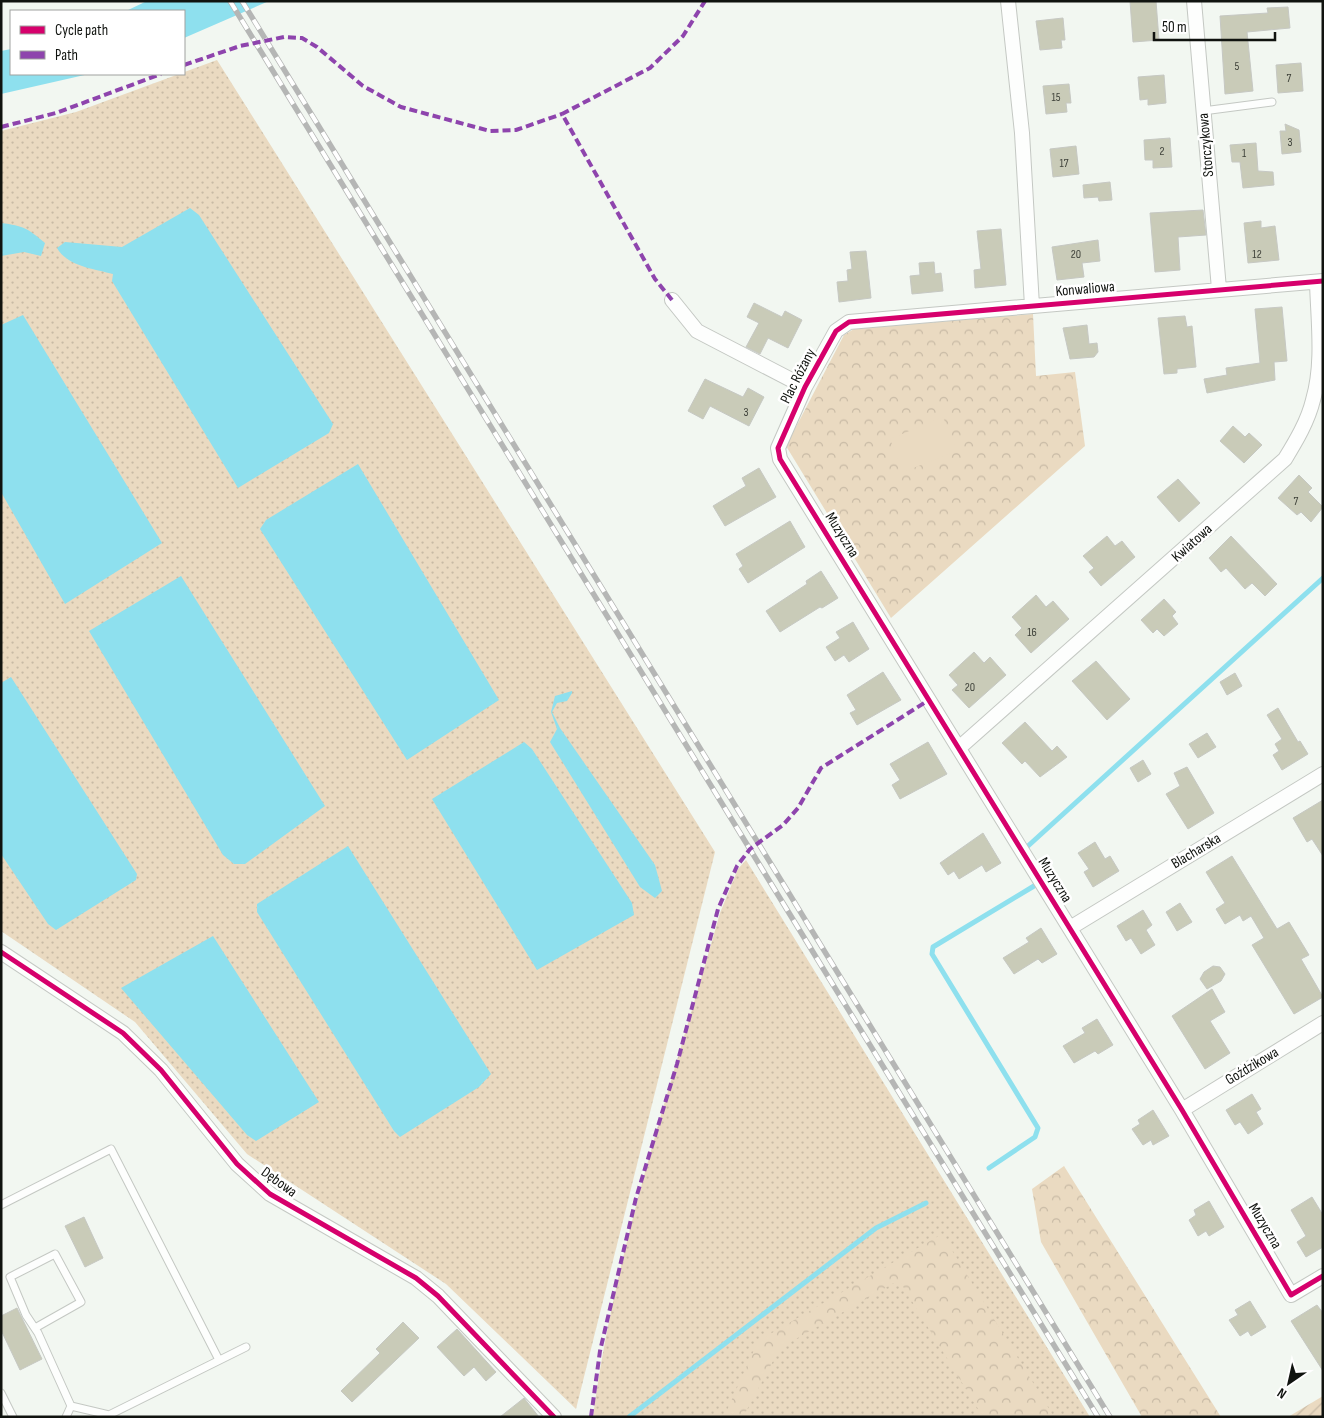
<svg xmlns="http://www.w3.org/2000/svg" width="1324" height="1418" font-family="'Sofia Sans Condensed',sans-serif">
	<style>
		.grass { fill: url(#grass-dots) }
		.forest { fill: url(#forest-crowns) }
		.garden { fill: url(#garden-furrows) }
		.pitch { fill: #eadac1 }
		.water { fill: #8ee0ee }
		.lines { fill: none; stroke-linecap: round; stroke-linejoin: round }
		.stream { stroke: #8ee0ee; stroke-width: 5 }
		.building { fill: #c9cbb8; stroke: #c6c8c3 }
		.service-casing { stroke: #c4c8c3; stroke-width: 9 }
		.minor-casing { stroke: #c4c8c3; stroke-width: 16 }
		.service { stroke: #fdfefd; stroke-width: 7 }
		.minor { stroke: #fdfefd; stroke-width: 14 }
		.rail-casing { stroke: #b5b6b5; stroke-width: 5.5 }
		.rail { stroke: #fff; stroke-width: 4; stroke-dasharray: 11; stroke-linecap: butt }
		.quiet { stroke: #8e44ad; stroke-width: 4; stroke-dasharray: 8 4; stroke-linecap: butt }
		.cycleway-casing { stroke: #fff; stroke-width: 8 }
		.cycleway { stroke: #d6006c; stroke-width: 5 }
		.labels { text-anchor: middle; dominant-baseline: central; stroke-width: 5; stroke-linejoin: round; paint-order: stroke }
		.number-label { font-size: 12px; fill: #3e4139 }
		.street-label { font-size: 15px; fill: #10130f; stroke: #fff }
	</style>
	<defs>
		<pattern id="grass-dots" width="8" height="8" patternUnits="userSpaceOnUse" patternTransform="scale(1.25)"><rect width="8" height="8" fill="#eadac1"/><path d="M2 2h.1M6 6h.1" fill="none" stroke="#c8baa5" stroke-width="1.8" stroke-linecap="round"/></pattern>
		<pattern id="forest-crowns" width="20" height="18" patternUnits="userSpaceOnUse" patternTransform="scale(1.25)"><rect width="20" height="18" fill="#eadac1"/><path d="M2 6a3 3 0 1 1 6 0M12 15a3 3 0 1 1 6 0" fill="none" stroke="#c8baa5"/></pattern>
		<pattern id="garden-furrows" width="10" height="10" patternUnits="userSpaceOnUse" patternTransform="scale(1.25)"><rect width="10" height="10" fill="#eadac1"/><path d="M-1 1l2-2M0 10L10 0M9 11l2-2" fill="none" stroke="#c8baa5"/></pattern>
	</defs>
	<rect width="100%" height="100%" fill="#f2f7f1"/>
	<path class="grass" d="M217,60l498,792 -139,557 -130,-125 -199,-130 -112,-132 -134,-91v-800l75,-19z
		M746,860l344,557h-497c22,-169 81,-340 127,-504l18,-44z"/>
	<path class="forest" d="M1033,314l3,62 39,-4 10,74 -194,172 -105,-172 58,-111 10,-6z
		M1064,1166l157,251h-79l-101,-175 -9,-53z
		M942,1234l112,183h-71l-84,-137 -119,68 -37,69h-19l34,-76z"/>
	<path class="garden" d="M1323,1396v21h-35z"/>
	<path class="pitch" d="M943,417l14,34 -54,21 -13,-33z"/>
	<path class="water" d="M147,1h122l-85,37v-27h-58z
		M11,49v25h78l-88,20v-43z
		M190,208l9,7 134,209 -4,9 -91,55 -126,-207 1,-7c-19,-5 -46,-8 -56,-26l8,-6 57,5z
		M1,223c23,3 26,5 44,20l-4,13 -17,-4 -23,4z
		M23,315l139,228 -97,61 -64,-112v-167z
		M358,464l141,236 -92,60 -147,-231 6,-9z
		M181,576l144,230 -80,58h-11l-11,-9 -134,-224z
		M11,677l126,197 -1,6 -80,50 -8,-6 -47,-70v-171z
		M572,691v2l-5,8 -10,2 -5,9 8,16 95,137 7,26 -7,7 -15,-11 -90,-145 7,-13 -6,-17 4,-16z
		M524,742l8,7 100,154 2,12 -97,55 -105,-171z
		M348,846l143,228 -12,13 -79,50 -6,-6 -137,-219v-8z
		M213,936l106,166 -63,39 -9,-6 -126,-147z"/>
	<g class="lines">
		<path class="stream" d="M1028,846l295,-268
			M989,1168l46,-31 3,-9 -106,-174 1,-7 101,-61
			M629,1417l247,-189 50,-25"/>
	</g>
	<path class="building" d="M1130,1h26l3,39 -26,2z
		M1288,7l2,21 -43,4 6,59 -28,3 -5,-78 48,-3 -1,-5z
		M1063,18l2,22h-4l1,8 -22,2 -4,-29z
		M1301,63l2,28 -25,2 -2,-28z
		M1164,75l2,28 -18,2v-6l-8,1 -2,-23z
		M1069,84l2,19h-5l1,9 -21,2 -3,-28z
		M1285,124l14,6 2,22 -19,2 -2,-23h6z
		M1170,138l2,29 -19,1v-8h-8l-1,-20z
		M1256,143l2,28 15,1 1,13 -31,3 -3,-26h-8l-2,-17z
		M1076,146l3,28 -26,3 -3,-28z
		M1110,182l2,18 -13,1 -1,-4 -14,1 -1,-13z
		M1203,210l3,25 -28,2 2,33 -25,2 -5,-59z
		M1261,221v7l14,-2 4,34 -31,3 -4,-40z
		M1001,229l5,56 -31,3 -1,-18 7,-1 -4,-38z
		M1098,240l2,21 -18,2 2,14 -27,3 -5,-33z
		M866,251l5,47 -32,4 -2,-20 11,-1 -1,-11 5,-1 -2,-17z
		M934,262l1,12 6,-1 2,18 -31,3 -2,-18 10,-1 -1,-12z
		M754,303l28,14 3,-6 17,9 -14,28 -20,-10 -8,16 -14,-7 13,-24 -12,-6z
		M1282,307l5,54 -13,1 1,18 -68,13 -3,-14 23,-4 -1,-7 34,-5 -5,-54z
		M1185,316l2,11 5,-1 4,41 -19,2v4l-13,1 -6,-56z
		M1087,325l2,19 8,-1 1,9 -4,5 -24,2 -7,-31z
		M705,379l38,18 5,-9 16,9 -15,29 -39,-20 -7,13 -15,-8z
		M1233,426l12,11 4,-4 13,12 -18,18 -24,-22z
		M759,468l17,29 -51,29 -12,-20 33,-20 -4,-8z
		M1299,475l13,13 -4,4 15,15 -12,15 -10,-10 -4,3 -19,-17z
		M1178,479l22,24 -21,19 -22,-25z
		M790,521l15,26 -57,36 -9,-14 4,-3 -7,-12z
		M1107,536l8,10 7,-5 13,16 -34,29 -12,-14 5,-4 -11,-12z
		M1231,536l46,48 -12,12 -13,-13 -7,6 -19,-21 -5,4 -12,-14z
		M821,571l17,27 -16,10 -2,-1 -40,25 -14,-21 41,-27 -1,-3z
		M1036,595l10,12 7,-6 16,18 -38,34 -16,-18 7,-7 -10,-11z
		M1164,599l12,13 -4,4 6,8 -14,12 -7,-7 -4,4 -12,-13z
		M853,622l16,27 -20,13 -5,-7 -9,6 -9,-14 14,-9 -4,-6z
		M974,652l10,11 6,-6 16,18 -37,33 -17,-18 6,-5 -9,-10z
		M1096,661l34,38 -23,21 -35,-39z
		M883,672l18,28 -44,25 -7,-12 6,-3 -9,-15z
		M1235,673l7,13 -15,9 -7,-13z
		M1278,708l20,34 2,-1 8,13 -26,16 -9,-15 6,-4 -4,-7 7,-5 -15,-24z
		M1025,722l27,29 5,-5 10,11 -27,20 -15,-16 -3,3 -20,-21z
		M1207,733l9,14 -18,11 -9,-14z
		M928,742l19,32 -47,25 -8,-14 8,-5 -10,-16z
		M1143,760l8,14 -13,8 -8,-14z
		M1187,767l27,46 -26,16 -22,-35 14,-8 -6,-13z
		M1323,800v56l-11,-17 -5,3 -14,-24z
		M983,833l18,30 -15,9 -4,-7 -23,14 -5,-8 -6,4 -8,-12z
		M1095,842l10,17 5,-3 9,15 -26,16 -9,-15 5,-3 -11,-16z
		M1232,856l45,73 12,-7 20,33 -8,4 22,38 -29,17 -42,-69 12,-7 -13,-22 -8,5 -3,-6 -15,9 -9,-15 9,-6 -19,-31z
		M1180,903l12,19 -15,9 -11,-19z
		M1143,910l9,15 -6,5 9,15 -14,9 -10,-16 -5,3 -9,-15z
		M1041,928l16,26 -15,9 -4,-4 -24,15 -11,-16 26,-16 -3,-4z
		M1213,966l7,1 5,7 -4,7 -14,8 -7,-10 4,-7z
		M1212,989l13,23 -15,9 20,32 -25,16 -33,-53z
		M1097,1019l16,26 -15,9 -3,-3 -21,12 -11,-17 22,-13 -3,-5z
		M1252,1094l9,15 -5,3 7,12 -15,10 -8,-12 -5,3 -9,-15z
		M1153,1110l16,26 -16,9 -2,-5 -8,5 -11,-16 8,-5 -2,-4z
		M1312,1197l11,18v32l-17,10 -9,-15 9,-6 -15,-26z
		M1209,1201l15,26 -15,9 -3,-5 -8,5 -9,-16 7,-5 -2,-5z
		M84,1217l19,41 -18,9 -20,-41z
		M1250,1301l16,26 -15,9 -3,-5 -8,5 -11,-16 9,-5 -3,-5z
		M1317,1305l6,8v58l-32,-50z
		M17,1308l25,51 -22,11 -19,-40v-14z
		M403,1322l16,16 -67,64 -11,-11 39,-38 -4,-4z
		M457,1329l39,43 -10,9 -12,-14 -10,9 -27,-29z
		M524,1398l15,19h-39z"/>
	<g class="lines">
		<g class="service-casing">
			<path id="service" d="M1203,111l69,-9
				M1,1205l110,-56 108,211
				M35,1328l46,-26 -26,-48 -45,23 16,38 12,18 33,73 38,9
				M1,1393l12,24
				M66,1417l5,-11
				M105,1417l141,-70"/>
		</g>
		<g class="minor-casing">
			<path id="minor" d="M1008,1l14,132 10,173
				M1194,1l25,288
				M1323,281l-474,41 -13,9 -31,56 -27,61 2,11 402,651 109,185 32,-19
				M672,300l25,31 108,56
				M959,748l326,-289c11,-18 23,-38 28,-59 11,-37 5,-80 4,-118
				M1070,928l253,-154
				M1,952l122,81 38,37 76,94 33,30 146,84 22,18 116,121
				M1182,1110l141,-87"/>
		</g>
		<use href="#service" class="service"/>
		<use href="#minor" class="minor"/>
		<g class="rail-casing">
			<path id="rail" d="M230,1l868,1416
				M242,1l868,1416"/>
		</g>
		<use href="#rail" class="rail"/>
		<path class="quiet" d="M184,65l56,-19 44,-9 18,1 15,9 46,39 38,21 89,24 26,-1 46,-16
			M1,127l55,-14 105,-39
			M672,300l-17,-21 -93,-165 88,-46 33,-32 22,-35
			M591,1417l9,-66 36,-153 41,-134 41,-155 19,-43 13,-17 33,-24 15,-17 23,-40 108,-68"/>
		<g class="cycleway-casing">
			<path id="cycleway" d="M1323,281l-474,41 -13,9 -31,56 -27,61 2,11 402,651 109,185 32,-19
				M1,952l122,81 38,37 76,94 33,30 146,84 22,18 116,121"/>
		</g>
		<use href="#cycleway" class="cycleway"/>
	</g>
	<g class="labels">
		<g class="number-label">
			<text x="1237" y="66">5</text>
			<text x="1289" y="78">7</text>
			<text x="1056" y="97">15</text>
			<text x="1290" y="142">3</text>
			<text x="1162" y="151">2</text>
			<text x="1244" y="153">1</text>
			<text x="1064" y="163">17</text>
			<text x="1076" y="254">20</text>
			<text x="1257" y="254">12</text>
			<text x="746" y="412">3</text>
			<text x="1296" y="501">7</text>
			<text x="1032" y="632">16</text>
			<text x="970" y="687">20</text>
		</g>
		<g class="street-label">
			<text transform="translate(1206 145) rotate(-95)">Storczykowa</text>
			<text transform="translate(1085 289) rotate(-5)">Konwaliowa</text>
			<text transform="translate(798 376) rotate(-63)">Plac Różany</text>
			<text transform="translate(842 535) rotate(58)">Muzyczna</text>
			<text transform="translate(1192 543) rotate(-42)">Kwiatowa</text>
			<text transform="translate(1196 851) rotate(-31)">Blacharska</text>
			<text transform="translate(1055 880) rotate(58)">Muzyczna</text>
			<text transform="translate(1252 1066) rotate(-31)">Goździkowa</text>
			<text transform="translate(279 1182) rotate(36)">Dębowa</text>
			<text transform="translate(1265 1226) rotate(59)">Muzyczna</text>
		</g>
	</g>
	<rect width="1324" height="1418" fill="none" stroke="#10130f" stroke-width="5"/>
	<rect x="10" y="10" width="175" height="65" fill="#ffffff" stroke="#9fa19f"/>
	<rect x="20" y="26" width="25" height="8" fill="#d6006c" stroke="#9fa19f"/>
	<text x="55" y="35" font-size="15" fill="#10130f">Cycle path</text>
	<rect x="20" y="51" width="25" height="8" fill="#8e44ad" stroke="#9fa19f"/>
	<text x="55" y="60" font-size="15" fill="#10130f">Path</text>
	<g transform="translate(1289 1383) rotate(214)" stroke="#ffffff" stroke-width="4" paint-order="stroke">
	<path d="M0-4L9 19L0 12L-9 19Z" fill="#10130f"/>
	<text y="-8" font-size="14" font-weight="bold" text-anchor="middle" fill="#10130f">N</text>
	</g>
	<path d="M1154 32v8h121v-8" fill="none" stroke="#10130f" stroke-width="2.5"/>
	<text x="1162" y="32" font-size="15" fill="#10130f" stroke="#ffffff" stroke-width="4" paint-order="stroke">50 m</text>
</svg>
